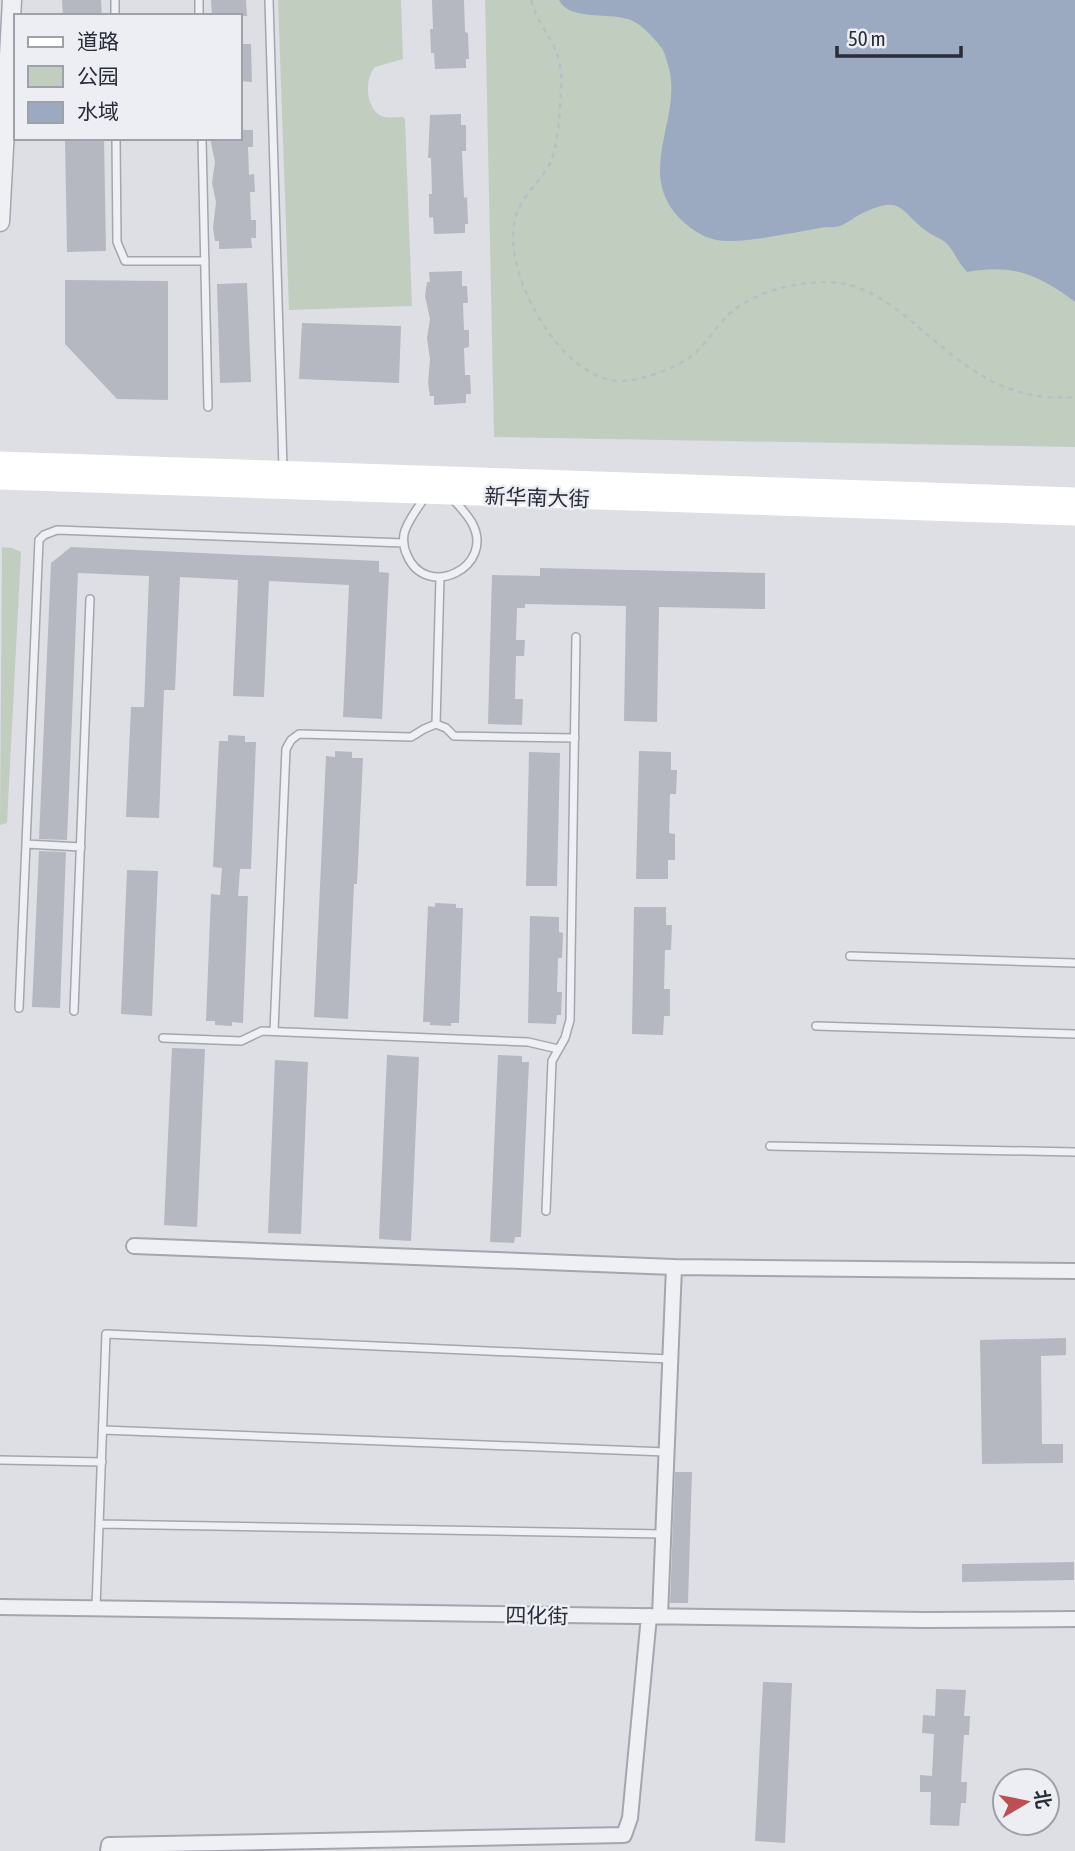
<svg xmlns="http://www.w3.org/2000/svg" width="1075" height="1851" font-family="'Asap Condensed','Noto Sans SC',sans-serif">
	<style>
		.green { fill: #c1cebf }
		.water { fill: #9caac1 }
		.building { fill: #b5b8c1 }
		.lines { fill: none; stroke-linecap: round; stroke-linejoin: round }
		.service-casing { stroke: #a3a6ae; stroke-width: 10 }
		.minor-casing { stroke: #a3a6ae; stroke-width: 18 }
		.tertiary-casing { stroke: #a3a6ae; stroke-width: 21 }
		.path { stroke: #bbbdc3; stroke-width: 2.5; stroke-dasharray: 5 5; stroke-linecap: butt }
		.service { stroke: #eff0f4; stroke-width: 7 }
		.minor { stroke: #eff0f4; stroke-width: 14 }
		.tertiary { stroke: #eff0f4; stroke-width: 18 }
		.secondary { stroke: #fff; stroke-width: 21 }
		.labels { text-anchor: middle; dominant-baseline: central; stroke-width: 5; stroke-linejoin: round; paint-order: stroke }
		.street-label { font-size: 21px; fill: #282d39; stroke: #eceef3 }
	</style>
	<rect width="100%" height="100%" fill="#dddfe5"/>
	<path class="green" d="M278,0h123l2,59 -28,8c-11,12 -10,45 10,50 5,1 13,0 18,0l2,2 7,187 -123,4z
		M485,0h590v447l-581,-10z
		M2,547l10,1 9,4 -14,271 -7,2z"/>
	<path class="water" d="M559,0h516v302c-38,-28 -61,-38 -108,-30 -8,-8 -12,-19 -19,-27 -6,-7 -16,-9 -23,-15 -25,-19 -23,-35 -60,-18 -16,7 -20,17 -39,15 -31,5 -63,13 -95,14 -16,1 -31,-5 -44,-16 -58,-49 -2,-105 -19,-160 -2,-6 -3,-14 -8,-19 -7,-9 -17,-20 -27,-25 -20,-10 -64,1 -74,-21z"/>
	<path class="building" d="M62,0h39l1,16h-39z
		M211,0h35l1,16h-35z
		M432,0h32l1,32 3,1 1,26h-3v9l-31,1 -1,-16h-3l-1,-24h3z
		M240,44h11l1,38 -12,-1z
		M461,114v11h5v26h-4l2,47 3,-1 1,27h-3v9l-31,1 -1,-17 -4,1v-24h3l-1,-36h-3l2,-43z
		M240,130h13v17h-5l1,28 5,-1 1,18h-5l1,28h5v18h-5l1,10 -33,1v-8h-4l-2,-13 3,-26 -4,-19 3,-21 -5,-24h30z
		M65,138h39l2,113 -39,1z
		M462,271v15h5l1,17h-5l1,27h5v17l-5,1 1,27h5l1,19h-5v9l-32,2v-9h-4l-2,-13 2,-24 -3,-21 3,-19 -5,-23 2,-14h3l-1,-10z
		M65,280l103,1v119l-51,-1 -52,-55z
		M247,283l4,99 -31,1 -3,-99z
		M302,323l99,3 -2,57 -100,-4z
		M71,547l308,14v11l10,1 -7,146 -39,-2 6,-132 -80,-4 -5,116 -31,-1 5,-116 -58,-3 -5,113h-11l-5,128 -33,-1 5,-110h13l5,-131 -71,-3 -11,267 -28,-1 12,-276z
		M540,568l225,5v36l-106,-2 -2,115 -33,-1 2,-115 -101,-2v4h-8l-1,32h9l-1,16h-8l-1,43h8l-1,26 -34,-1 4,-149 48,1z
		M228,735l17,1v6h11l-5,127h-11l-2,27h10l-5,127 -11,-1v4l-17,-1v-4h-9l5,-127 9,1 2,-27 -9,-1 6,-126h9z
		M335,751l17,1v6h11l-6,126h-3l-6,135 -34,-2 12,-261 9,1z
		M639,751l32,1v18h6l-1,24h-6l-1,39 6,1v26h-7v19h-32z
		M529,752l31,1 -3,133h-31z
		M39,851l27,1 -6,156 -28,-1z
		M127,870l31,1 -6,145 -31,-2z
		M435,903l21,1v4h7l-4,115h-8v3l-21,-1v-3h-7l5,-116 7,1z
		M634,907h32v18h6l-1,25h-6l-1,39h6v27h-6l-1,19 -31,-1z
		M530,916l29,1v15l4,1 -1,25h-4l-1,34h5l-1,23h-4l-1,9 -28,-1z
		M172,1048l33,1 -8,178 -33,-2z
		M387,1055l32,2 -8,184 -32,-2z
		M498,1055l24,1v6h7l-8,175h-6l-1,6 -24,-1z
		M275,1060l33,2 -7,172 -33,-1z
		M1066,1338v17l-25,1 1,88h21v19l-81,1 -2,-124z
		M675,1472h17l-4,131h-18z
		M1074,1562v18l-112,2v-18z
		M763,1682l29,1 -7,160 -30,-2z
		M936,1689l30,1 -2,26h6l-1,19h-5l-3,47h6l-1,21h-5l-2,23 -29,-1 1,-33h-11v-17l12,1 2,-42 -12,-1 1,-18 12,1z"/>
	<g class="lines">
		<g class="service-casing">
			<path id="service" d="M115,0v16
				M199,0v16
				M269,0l14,468
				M116,138l1,104 8,19h80
				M202,138l6,269
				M425,497c-7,11 -18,24 -21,37 -1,7 0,15 3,21 19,46 89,12 65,-32 -5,-9 -13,-17 -20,-25
				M436,724l4,-147
				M26,844l55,3
				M850,956l225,7
				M19,1008l20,-468 5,-5 13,-5 347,13
				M74,1011l16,-412
				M816,1026l259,8
				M274,1031l12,-282 5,-9 8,-6 112,3 13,-8 12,-5 10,4 8,8 121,2
				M163,1038l78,3 21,-10 266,11 30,7
				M770,1146l305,6
				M546,1211l6,-150 13,-23 5,-18 6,-383
				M103,1430l563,22
				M0,1460l102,2
				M99,1524l564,10
				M96,1608l10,-274 564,25"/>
		</g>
		<g class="minor-casing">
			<path id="minor" d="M134,1246l540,21 401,4
				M0,1607l924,13 151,-1
				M660,1616l14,-349
				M108,1851l1,-6 515,-10 6,-17 19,-202"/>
		</g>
		<g class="tertiary-casing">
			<path id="tertiary" d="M0,222l12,-222"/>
		</g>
		<path class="path" d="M531,0c11,37 33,44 30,88 -1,23 -2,51 -10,73 -9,22 -33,35 -37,63 -9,52 43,145 96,156 23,5 66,-11 84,-26 14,-12 22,-28 35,-40 27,-24 75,-35 110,-31 26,3 50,20 70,36 52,44 92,84 166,78"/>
		<use href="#service" class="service"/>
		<use href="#minor" class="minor"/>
		<use href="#tertiary" class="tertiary"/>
		<path class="secondary" d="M0,462l1075,36
			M0,479l1075,36"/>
	</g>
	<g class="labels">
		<g class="street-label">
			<text transform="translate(537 497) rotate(2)">新华南大街</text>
			<text transform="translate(537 1615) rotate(1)">四化街</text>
		</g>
	</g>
	<rect x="14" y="14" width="228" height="126" fill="#eceef3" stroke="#9ea1a9" stroke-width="2"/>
	<rect x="28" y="37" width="35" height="10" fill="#ffffff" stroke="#9ea1a9" stroke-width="2"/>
	<text x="77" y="49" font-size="21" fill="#282d39">道路</text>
	<rect x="28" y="66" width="35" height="21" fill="#c1cebf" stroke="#9ea1a9" stroke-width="2"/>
	<text x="77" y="84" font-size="21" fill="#282d39">公园</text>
	<rect x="28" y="102" width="35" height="21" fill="#9caac1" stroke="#9ea1a9" stroke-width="2"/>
	<text x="77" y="119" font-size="21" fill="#282d39">水域</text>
	<g transform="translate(1026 1802) rotate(80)"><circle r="33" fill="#eceef3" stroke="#9ea1a9" stroke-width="2"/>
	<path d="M0-5L12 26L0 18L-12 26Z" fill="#bc4f54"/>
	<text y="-10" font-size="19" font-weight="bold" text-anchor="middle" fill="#282d39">北</text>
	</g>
	<path d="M837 46v10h124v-10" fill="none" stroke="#282d39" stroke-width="3.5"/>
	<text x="848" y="46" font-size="21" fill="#282d39" stroke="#eceef3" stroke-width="5" paint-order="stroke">50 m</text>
</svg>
